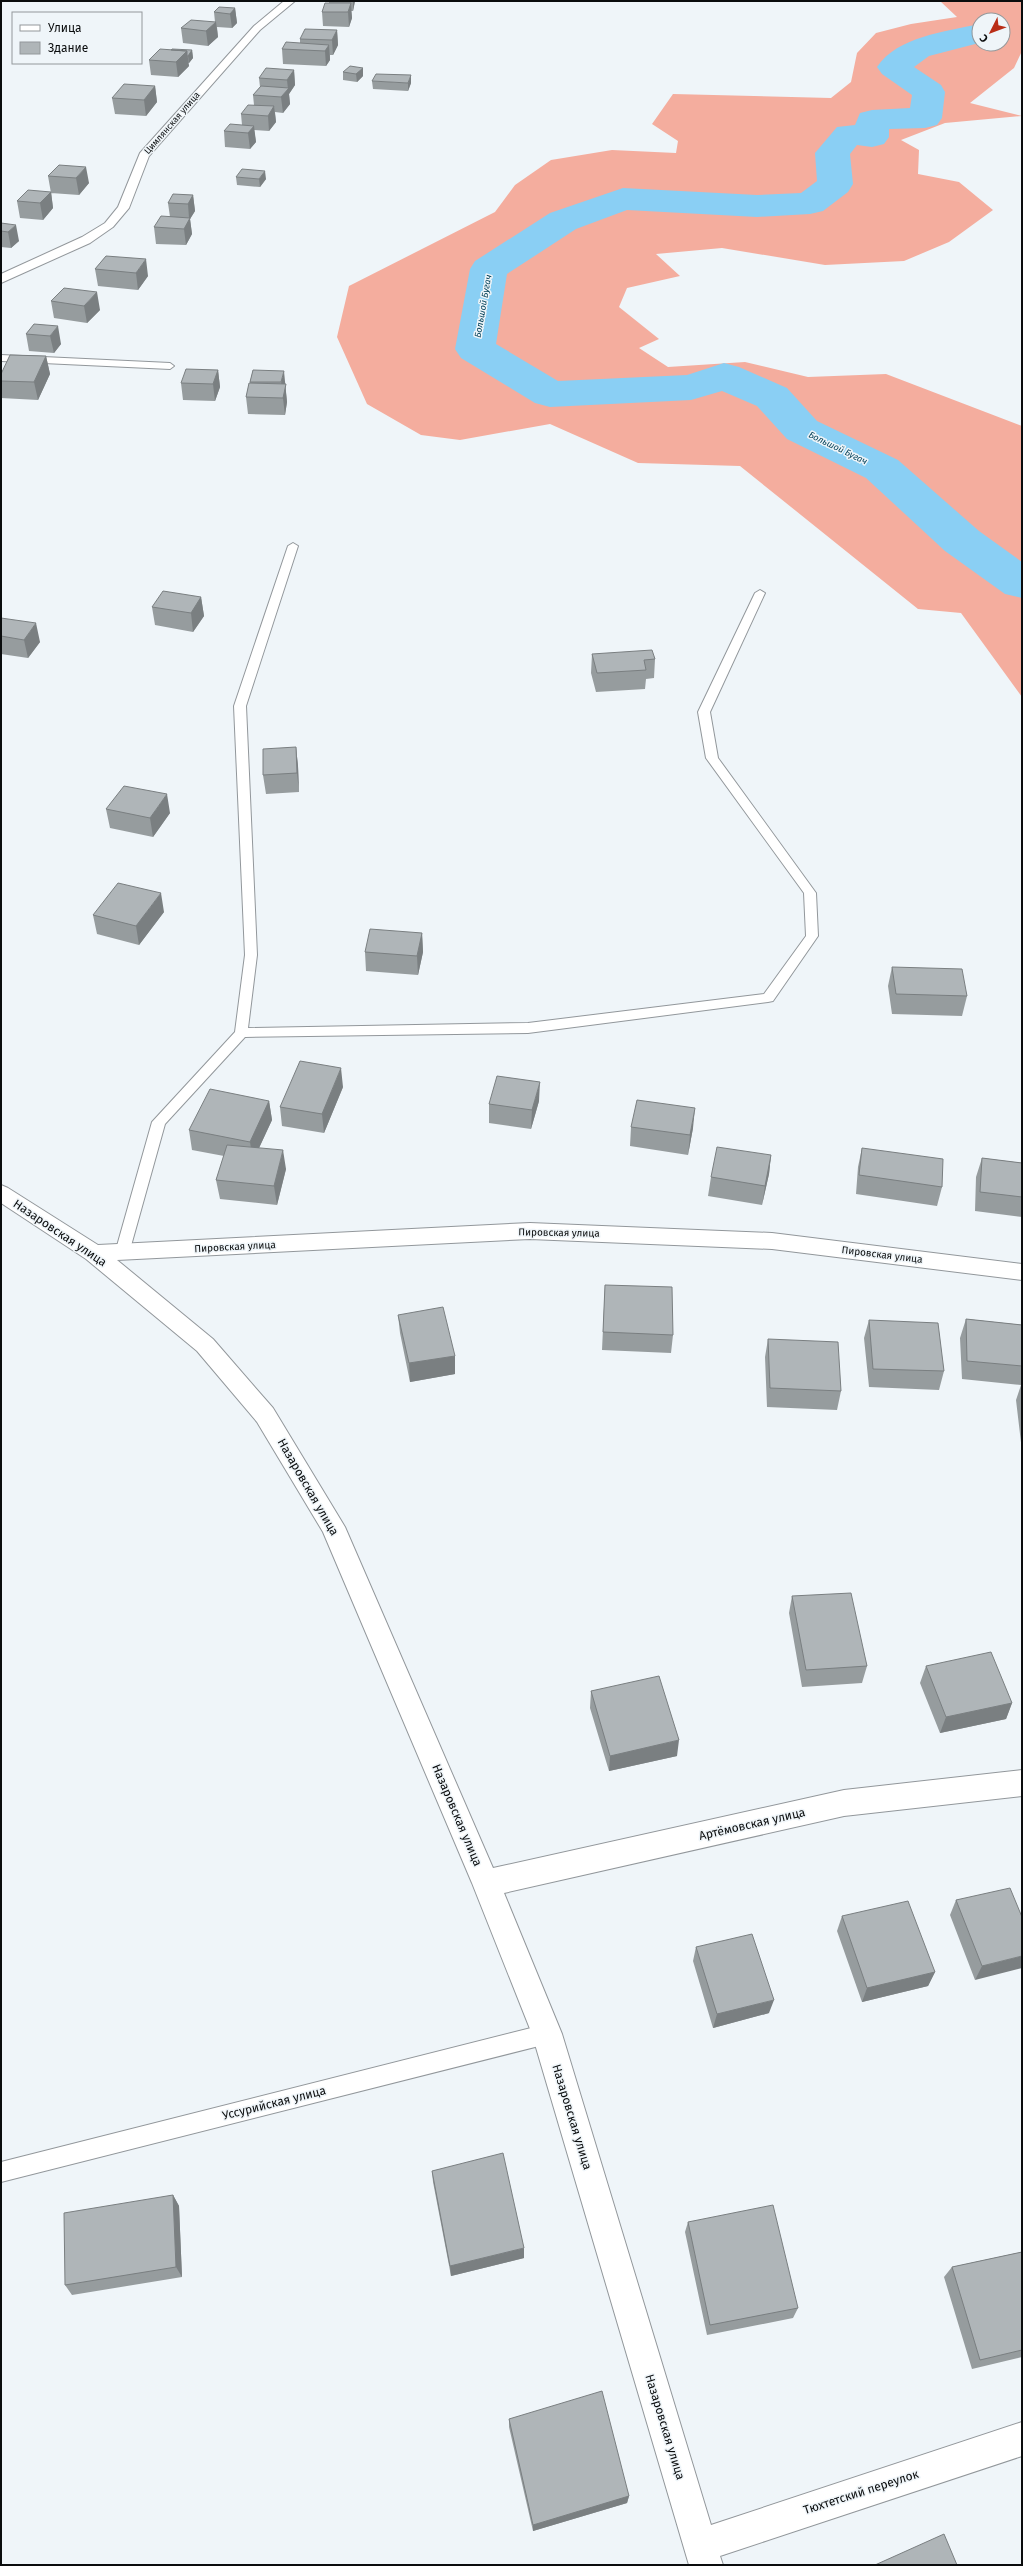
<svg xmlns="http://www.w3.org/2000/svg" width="1023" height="2566" font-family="'Fira Sans',sans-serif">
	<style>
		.forest { fill: #f4ad9e; fill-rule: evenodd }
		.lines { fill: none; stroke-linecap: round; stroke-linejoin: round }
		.river { fill: #8acff4; fill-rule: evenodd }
		.lane-casing { stroke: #92979b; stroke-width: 2 }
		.street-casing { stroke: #92979b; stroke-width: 2 }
		.lane { fill: #fff; fill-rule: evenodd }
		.street { fill: #fff; fill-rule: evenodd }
		.wall { fill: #969c9e }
		.shaded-wall { fill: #7a7f81 }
		.building { fill: #afb5b8; stroke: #7a7f81 }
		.labels { text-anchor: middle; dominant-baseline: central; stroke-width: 3; stroke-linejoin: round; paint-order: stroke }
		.far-street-label { font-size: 9px; fill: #0a0c0d; stroke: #eff5f9 }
		.far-water-label { font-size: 9px; font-style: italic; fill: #024058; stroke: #eff5f9 }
		.street-label { font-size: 10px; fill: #0a0c0d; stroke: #eff5f9 }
		.near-street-label { font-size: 12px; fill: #0a0c0d; stroke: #eff5f9 }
	</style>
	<rect width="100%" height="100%" fill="#eff5f9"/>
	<path class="forest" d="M940,1h82v50l-8,17 -44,35 52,13 -77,7 -44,17 18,10 -1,24 41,8 34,28 -44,32 -45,19 -79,4 -103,-17 -66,6 24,22 -53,12 -8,19 40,32 -20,9 29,19 77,-5 63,15 78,-3 136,52v271l-61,-84 -43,-4 -178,-143 -102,-3 -88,-39 -90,16 -39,-5 -54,-31 -30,-67 12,-51 146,-74 20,-27 36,-25 61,-10 64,3 2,-12 -26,-17 21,-30 158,4 20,-16 6,-29 19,-20 35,-9 46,-7zM979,20h24v24h-24z"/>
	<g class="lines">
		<path class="river" d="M979,24v19l-50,13 -15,11 27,18 4,7 -3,26 -5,7 -12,3 -36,1v8l-5,7 -12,3 -15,-2 -7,9 3,30 -5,8 -25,19 -13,3 -53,3 -130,-7 -51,19 -69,45 -11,70 62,37 129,-6 37,-12 15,4 48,21 30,33 81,39 81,71 43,31v36l-17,-4 -60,-43 -79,-73 -79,-39 -30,-33 -35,-15 -31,9 -141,7 -15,-4 -74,-45 -6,-9 15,-80 5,-8 75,-48 73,-25 134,7 44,-2 16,-12 -2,-28 22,-26 18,-2 5,-12 12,-3 38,-2 2,-13 -30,-21 -5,-7c21,-31 68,-35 102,-43z"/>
		<g class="lane-casing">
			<path id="lane" d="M1,355l169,8 4,3 -4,3 -169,-8z
				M293,543l5,3 -52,160 11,249 -9,73 280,-5 236,-29 42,-58 -2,-43 -98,-135 -8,-46 57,-119 5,-3 5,3 -55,119 8,46 98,135 2,43 -45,65 -5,1 -240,31 -283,4 -80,87 -36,129 -2,4h-10l-2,-4 37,-131 83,-90 10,-77 -11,-249 54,-160z
				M547,2024l7,3 3,7 -3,7 -7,3 -546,138v-20z"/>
		</g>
		<g class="street-casing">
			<path id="street" d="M284,1h11l-35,29 -111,126 -20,52 -16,19 -23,16 -89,40v-9l81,-37 23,-14 13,-16 22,-54 114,-127z
				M1,1185l7,3 90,57 432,-22 242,10 250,31v16l-250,-31 -242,-10 -413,21 96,79 60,69 72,119 148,341 351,-78 178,-20v26l-178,20 -340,77 58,141 149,491 311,-103v34l-302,100 3,9h-34l-157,-531 -60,-151 -149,-351 -66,-110 -60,-71 -111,-92 -85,-56z"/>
		</g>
		<use href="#lane" class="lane"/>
		<use href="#street" class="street"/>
	</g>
	<path class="wall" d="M329,1h26l-2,10h-2l1,7 -3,9 -26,-1 -1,-14 7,-9z
		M235,8l2,15 -5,5 -15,-1 1,10 -10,9 -25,-3 -2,-15 34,-6 -1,-10z
		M337,30l1,15 -5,10h-3v5l-4,6 -43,-2 -1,-15 18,-6v-4z
		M171,50h21l1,8 -4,5h-1l1,3 -11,11 -27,-2 -2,-15z
		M363,68v8l-6,6 -14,-2v-8z
		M294,70l1,15 -6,9 1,10 -7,9 -8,-1 1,10 -7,9 -15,-1 2,12 -6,7 -25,-2 -1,-16 18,-6 -1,-11 13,-9 -1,-10 7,-8 -1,-9z
		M372,81l39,2 -3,8 -35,-2z
		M155,86l2,16 -11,14 -31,-2 -3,-16z
		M59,165l30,18 -10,12 -28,-2 -3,-17z
		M236,177l30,2 -6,8 -23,-2z
		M51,192l2,16 -10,12 -23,-2 -3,-17z
		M193,195l2,16 -5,8 2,15 -6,11 -30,-1 -2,-17 16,-10 -2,-14z
		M1,223l18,18 -8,7 -10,-1z
		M106,256l42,20 -10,14 -40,-4 -3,-17z
		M64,288l36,22 -13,13 -33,-5 -3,-17z
		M34,324l27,20 -7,9 -25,-2 -3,-17z
		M46,356l4,18 -12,26 -37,-2v-24z
		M218,370l2,17 -5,14 -32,-1 -2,-17z
		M253,370l32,14 2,18 -2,13 -37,-1 -2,-17z
		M201,597l3,19 -11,16 -38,-7 -3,-18z
		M1,618l39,24 -12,16 -27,-4z
		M592,654l63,5 -1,19 -8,1 -1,10 -49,3 -5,-19z
		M296,747l2,19 1,26 -33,2 -3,-19z
		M106,809l64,4 -17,24 -43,-9z
		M164,912l-25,33 -42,-11 -4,-19z
		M422,933l1,19 -5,23 -52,-4 -1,-19z
		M892,967l75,29 -5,20 -70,-2 -4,-28z
		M343,1087l-19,46 -42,-7 -2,-19z
		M269,1101l3,19 -13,28 27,21 -9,36 -57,-6 -4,-19 8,-24 -32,-6 -3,-20z
		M539,1101l-8,28 -42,-6v-19z
		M631,1127l62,1 -5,27 -58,-9z
		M862,1148l80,39 -5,19 -81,-12 2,-27z
		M771,1155l-2,19 -7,31 -54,-9 3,-19z
		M982,1158l40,5v54l-47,-6 1,-34z
		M605,1285l68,50 -2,18 -69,-3z
		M398,1315l57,41v18l-45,8 -10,-49z
		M966,1319l56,6v126l-6,-51 5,-15 -59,-6 -2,-41z
		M869,1320l75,51 -5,19 -70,-3 -5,-49z
		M768,1339l73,52 -4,19 -70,-3 -2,-50z
		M792,1596l75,70 -5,17 -60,4 -13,-74z
		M926,1666l86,37 -6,16 -66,14 -20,-50z
		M591,1691l86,65 -68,15 -19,-63z
		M956,1900l66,17 -47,63 -25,-65z
		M842,1916l93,56 -7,14 -66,16 -25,-71z
		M696,1947l73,66 -56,15 -20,-67z
		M432,2171l92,87 -73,18 -18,-94z
		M173,2195l6,11 3,71 -110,18 -7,-10z
		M688,2222l110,86 -5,10 -86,17 -22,-103z
		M1022,2252v105l-50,12 -28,-92 8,-10z
		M509,2419l120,77 -2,7 -94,28 -24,-104z"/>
	<path class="shaded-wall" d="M353,1h2l-2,10z
		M351,3l1,15 -3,9 -1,-15z
		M235,8l2,15 -5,5 -2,-14z
		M216,22l2,15 -10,9 -2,-15z
		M337,30l1,15 -5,10 -1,-15z
		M329,45l1,15 -4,6 -1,-15z
		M192,50l1,8 -4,5 -1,-7z
		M187,51l2,15 -11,11 -2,-15z
		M363,68v8l-6,6 -1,-8z
		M294,70l1,15 -6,9 1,10 -7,9 -2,-16 7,-8 -1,-9z
		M411,75v8l-3,8v-8z
		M155,86l2,16 -11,14 -2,-16z
		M274,106l2,16 -7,9 -1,-15z
		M254,126l2,16 -6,7 -2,-16z
		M86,167l3,16 -10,12 -3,-17z
		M265,171l1,8 -6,8 -1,-8z
		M51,192l2,16 -10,12 -3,-17z
		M193,195l2,16 -5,8 2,15 -6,11 -2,-16 5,-11 -1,-14z
		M16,225l3,16 -8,7 -3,-16z
		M146,259l2,17 -10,14 -2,-17z
		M97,292l3,18 -13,13 -3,-17z
		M58,326l3,18 -7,9 -4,-17z
		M46,356l4,18 -12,26 -4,-18z
		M218,370l2,17 -5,14 -2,-17z
		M284,371l3,31 -2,13 -4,-33z
		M201,597l3,19 -11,16 -2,-19z
		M36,623l4,19 -12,16 -4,-18z
		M296,747l2,19 1,26 -2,-19z
		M167,794l3,19 -17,24 -3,-19z
		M161,893l3,19 -25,33 -3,-19z
		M422,933l1,19 -5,23 -1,-19z
		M341,1068l2,19 -19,46 -2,-19z
		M540,1082l-1,19 -8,28 1,-19z
		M269,1101l3,19 -19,41 -3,-19z
		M695,1108l-2,20 -5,27 2,-20z
		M283,1150l3,19 -9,36 -3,-19z
		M771,1155l-2,19 -7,31 3,-19z
		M455,1356v18l-45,8 -1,-19z
		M1012,1703l-6,16 -66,14 6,-16z
		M679,1740l-2,16 -68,15 1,-15z
		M1022,1956v12l-47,12 7,-14z
		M935,1972l-7,14 -66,16 5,-14z
		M774,2000l-5,13 -56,15 4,-14z
		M173,2195l6,11 3,71 -6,-10z
		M524,2248v10l-73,18 -1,-10z
		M629,2496l-2,7 -94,28v-6z"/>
	<path class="building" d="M325,3h26l-3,9h-26z
		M219,7l16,1 -5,6 -16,-2z
		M191,20l25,2 -10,9 -25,-3z
		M305,29l32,1 -5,10 -32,-1z
		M286,42l43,3 -4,6 -43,-2z
		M160,49l27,2 -11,11 -27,-2z
		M172,49l20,1 -4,6h-1v-5l-16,-1z
		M350,66l13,2 -7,6 -13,-2z
		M266,68l28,2 -7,10 -28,-2z
		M376,74l35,1 -3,8 -36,-2z
		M124,84l31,2 -11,14 -32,-2z
		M261,86l28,2 -8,9 -28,-2z
		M248,105l26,1 -6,10 -27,-2z
		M230,124l24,2 -6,7 -24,-2z
		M59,165l27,2 -10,11 -28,-2z
		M242,169l23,2 -6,8 -23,-2z
		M28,190l23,2 -11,11 -23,-2z
		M173,194l20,1 -5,9 -20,-1z
		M161,216l29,2 -6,11 -30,-2z
		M1,223l15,2 -8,7 -7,-1z
		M106,256l40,3 -10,14 -41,-4z
		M64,288l33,4 -13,14 -33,-5z
		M34,324l24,2 -8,10 -24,-2z
		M10,355l36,1 -12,26 -33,-1v-7z
		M186,369l32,1 -5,14 -32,-1z
		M253,370l31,1 -3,11h-31z
		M249,383l37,1 -3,14 -37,-1z
		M163,591l38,6 -10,16 -39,-6z
		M1,618l35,5 -12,17 -23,-4z
		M652,650l3,9 -11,1 2,10 -49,3 -5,-19z
		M296,747l1,26 -34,2v-26z
		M124,786l43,8 -17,24 -44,-9z
		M118,883l43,10 -25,33 -43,-11z
		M370,929l52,4 -5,23 -52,-4z
		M892,967l70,2 5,27 -71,-2z
		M300,1061l41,7 -19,46 -42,-7z
		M497,1076l43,6 -8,28 -43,-6z
		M210,1089l59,12 -19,41 -61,-12z
		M637,1100l58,8 -5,27 -59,-8z
		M227,1145l56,5 -9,36 -58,-6z
		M717,1147l54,8 -6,31 -54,-9z
		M862,1148l81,11 -1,28 -83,-12z
		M982,1158l40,5v34l-42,-5z
		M605,1285l67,2 1,48 -70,-3z
		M443,1307l12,49 -46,7 -11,-48z
		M966,1319l56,6v41l-55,-5z
		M869,1320l69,3 6,48 -71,-2z
		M768,1339l70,3 3,49 -71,-3z
		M851,1593l16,73 -61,4 -14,-74z
		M991,1652l21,51 -66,14 -20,-51z
		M659,1676l20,64 -69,16 -19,-65z
		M1010,1888l12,29v39l-40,10 -26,-66z
		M908,1901l27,71 -68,16 -25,-72z
		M752,1934l22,66 -57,14 -21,-67z
		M503,2153l21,95 -74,18 -18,-95z
		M173,2195l3,72 -111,18 -1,-72z
		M773,2205l25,103 -88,17 -22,-103z
		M1022,2252v98l-42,10 -28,-93z
		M602,2391l27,105 -96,29 -24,-106z
		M944,2534l13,31h-82z"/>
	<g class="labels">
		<g class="far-street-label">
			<text transform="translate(172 123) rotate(-49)">Цимлянская улица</text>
		</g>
		<g class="far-water-label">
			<text transform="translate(483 306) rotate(-80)">Большой Бугач</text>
			<text transform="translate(838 448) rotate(26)">Большой Бугач</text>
		</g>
		<g class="street-label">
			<text transform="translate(559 1233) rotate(1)">Пировская улица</text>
			<text transform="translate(235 1247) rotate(-3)">Пировская улица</text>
			<text transform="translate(882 1255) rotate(7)">Пировская улица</text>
		</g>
		<g class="near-street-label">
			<text transform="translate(60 1233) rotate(34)">Назаровская улица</text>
			<text transform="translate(308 1487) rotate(60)">Назаровская улица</text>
			<text transform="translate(457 1815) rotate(67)">Назаровская улица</text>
			<text transform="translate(752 1824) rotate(-13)">Артёмовская улица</text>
			<text transform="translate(274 2103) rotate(-14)">Уссурийская улица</text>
			<text transform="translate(572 2117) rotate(73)">Назаровская улица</text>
			<text transform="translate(665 2427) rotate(73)">Назаровская улица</text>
			<text transform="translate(861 2492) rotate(-18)">Тюхтетский переулок</text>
		</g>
	</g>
	<rect width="1023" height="2566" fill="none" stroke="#0a0c0d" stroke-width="4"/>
	<rect x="12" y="12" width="130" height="52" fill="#eff5f9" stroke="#93989b"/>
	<rect x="20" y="25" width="20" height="6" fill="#ffffff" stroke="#93989b"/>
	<text x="48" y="32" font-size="12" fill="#0a0c0d">Улица</text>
	<rect x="20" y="42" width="20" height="12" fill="#afb5b8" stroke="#93989b"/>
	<text x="48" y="52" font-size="12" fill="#0a0c0d">Здание</text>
	<g transform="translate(991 32) rotate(228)"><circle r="19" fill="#eff5f9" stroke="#93989b"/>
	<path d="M0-3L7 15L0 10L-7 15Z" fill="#b92d17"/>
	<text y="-6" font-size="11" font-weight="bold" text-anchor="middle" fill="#0a0c0d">С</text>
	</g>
</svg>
